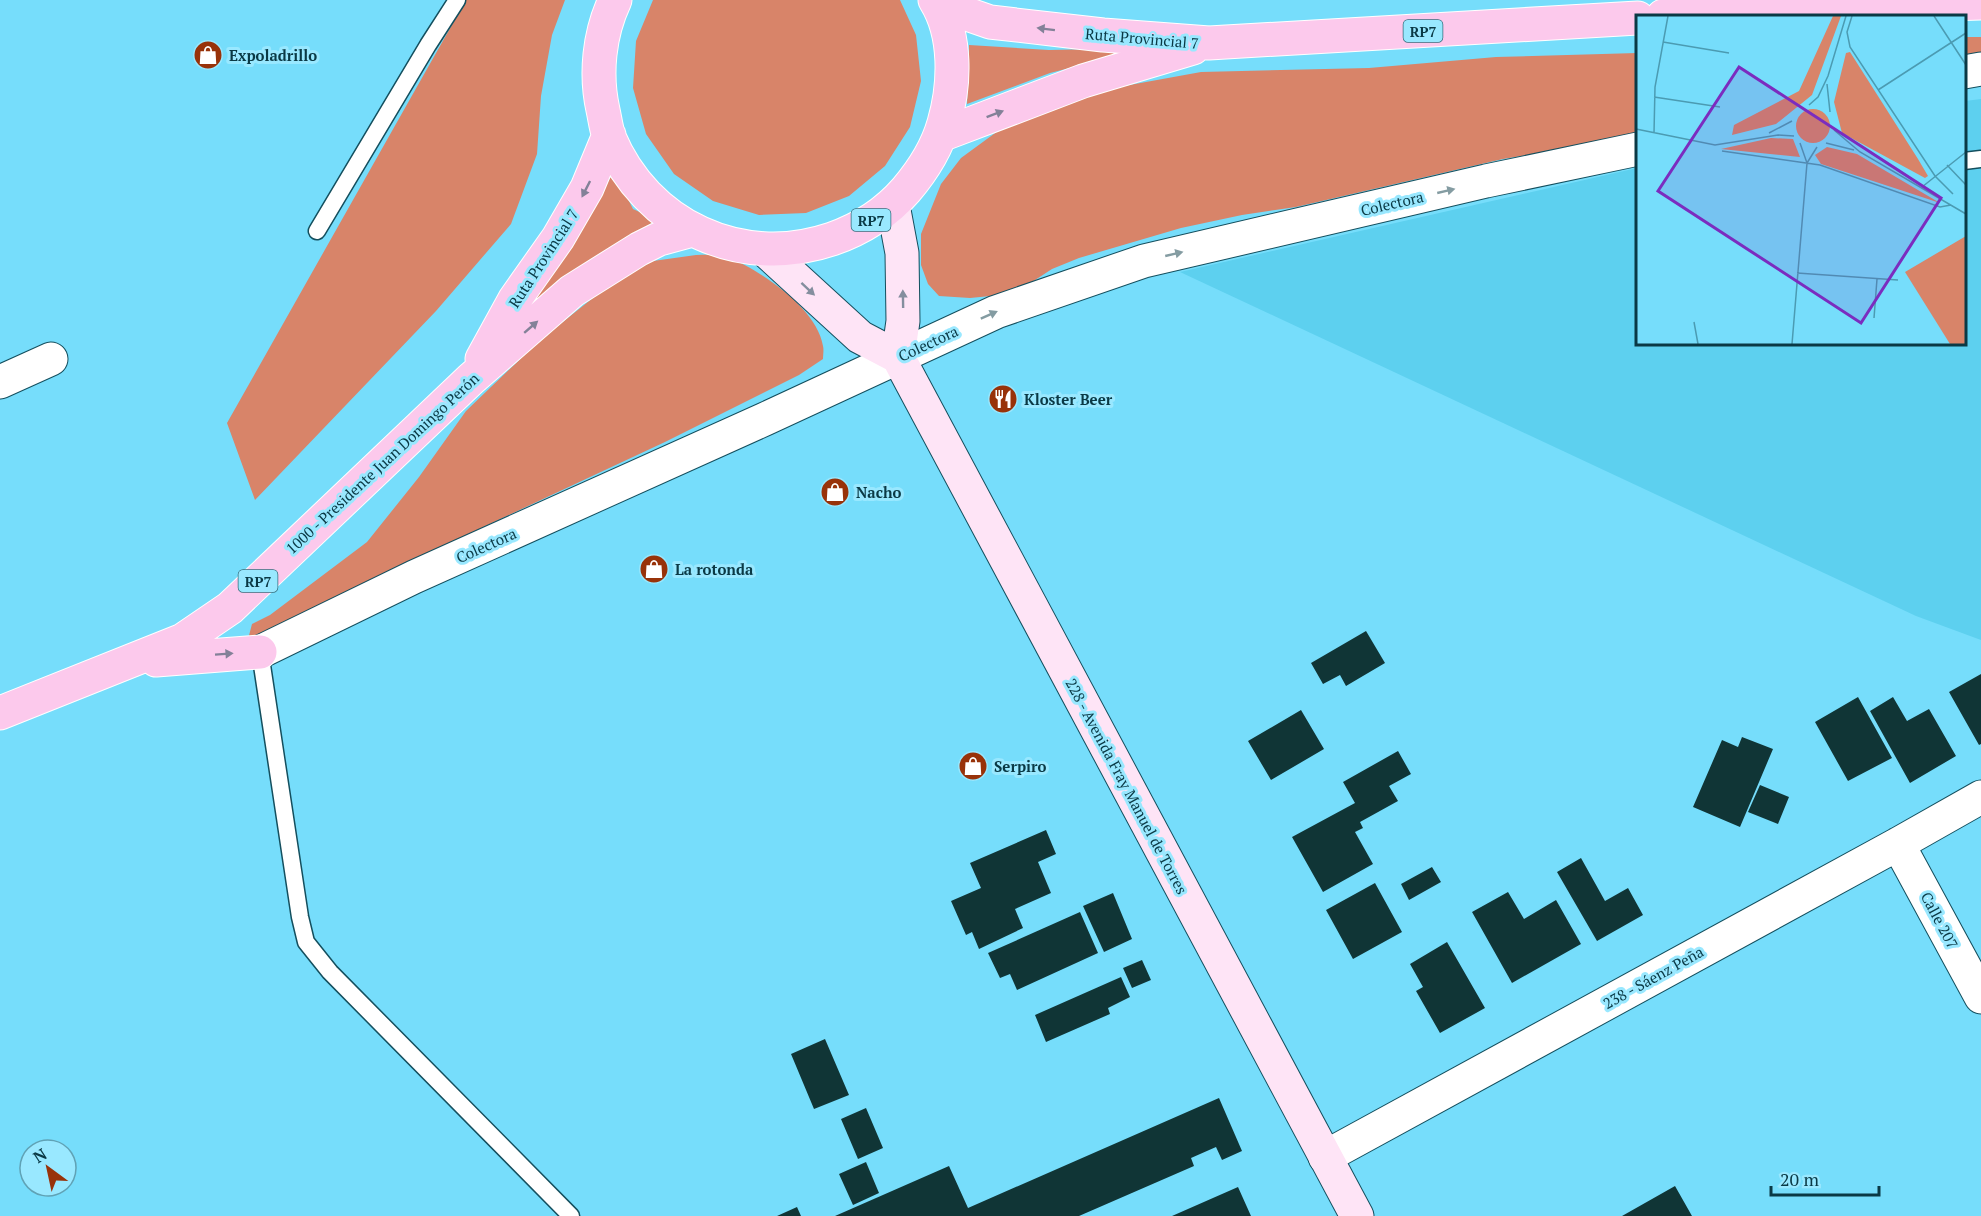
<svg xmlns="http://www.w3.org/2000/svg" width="1981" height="1216" font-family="'PT Serif',serif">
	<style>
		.built { fill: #5dd0ef }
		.green { fill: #d88469 }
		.building { fill: #103536 }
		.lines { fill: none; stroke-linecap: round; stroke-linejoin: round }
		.lane-casing { stroke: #144f5e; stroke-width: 19 }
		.street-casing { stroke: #144f5e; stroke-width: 35 }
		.secondary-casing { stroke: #144f5e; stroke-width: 35 }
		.primary-casing { stroke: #fff; stroke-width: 35 }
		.lane { stroke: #fff; stroke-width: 16 }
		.street { stroke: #fff; stroke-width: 33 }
		.secondary { stroke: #fee4f6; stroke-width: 33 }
		.primary { stroke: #fcc9ec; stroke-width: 33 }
		.oneway { fill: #838198 }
		.oneway2 { fill: #849ca2 }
		.oneway3 { fill: #848e9e }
		.labels { text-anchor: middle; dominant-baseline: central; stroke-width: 6; stroke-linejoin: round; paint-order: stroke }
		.shield { fill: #99e8ff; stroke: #356e7d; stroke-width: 1.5 }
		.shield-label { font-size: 14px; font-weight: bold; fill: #0a3945 }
		.street-label { font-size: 15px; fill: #0a3945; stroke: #99e8ff }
		.poi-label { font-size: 15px; font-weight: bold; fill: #0a3945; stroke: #99e8ff; text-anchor: start }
		.inset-road { fill: none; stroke: #4b9bb2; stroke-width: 1.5 }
		.view { fill: #7b2cbf; fill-opacity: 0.15; stroke: #7b2cbf; stroke-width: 3 }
		.inset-edge { fill: none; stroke: #0a3945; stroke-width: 3 }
	</style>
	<rect width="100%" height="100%" fill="#76ddfb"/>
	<path class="built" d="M1981,99v541l-65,-24 -736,-344 457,-104 1,176h326l1,-243z"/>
	<path class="green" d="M466,0h99l-13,35 -11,61 -4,58 -26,70 -75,87 -181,189 -28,-77z
		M653,0h247l16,35 5,46 -11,46 -25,39 -36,30 -43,17 -47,2 -46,-14 -39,-27 -28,-40 -13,-46 3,-47z
		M1964,37h17v16l-16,3z
		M969,45l80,5 99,-2 -98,25 -83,31z
		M1637,53v79l-61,15 -73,12 -207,48 -54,8 -61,13 -102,30 -27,11 -20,13 -31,13 -31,3 -31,-2 -11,-12 -7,-19v-31l20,-50 20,-26 41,-30 111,-40 88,-16 168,-4 127,-11z
		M614,171l19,38 24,11 -70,43 -91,79 75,-93z
		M696,255c10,0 23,-1 32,2 33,14 89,51 95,89 1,4 0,9 0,13l-24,16 -134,67 -246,115 -172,86 5,-19 18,-9 97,-73 52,-65 47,-66 74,-71 73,-58 40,-21z"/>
	<path class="building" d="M1366,631l19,32 -39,23 -6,-11 -17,9 -12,-21z
		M1981,674v70l-2,1 -30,-53z
		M1858,697l34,61 -44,23 -33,-59z
		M1893,697l14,24 22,-12 27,47 -46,27 -40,-72z
		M1301,710l23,39 -53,31 -23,-39z
		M1742,737l31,12 -33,78 -47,-20 29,-67 16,7z
		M1398,751l13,23 -22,12 9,15 -38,21 3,6 -8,4 18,32 -50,28 -31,-55 63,-34 -12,-21z
		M1760,785l29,12 -11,27 -30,-12z
		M1046,830l10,24 -18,8 13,31 -36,16 8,19 -44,21 -7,-17 -6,3 -15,-34 30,-13 -11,-25z
		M1581,858l24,43 23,-13 15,27 -46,26 -40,-69z
		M1432,867l9,15 -32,18 -8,-16z
		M1375,883l27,49 -49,27 -27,-49z
		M1508,892l16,27 32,-19 25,44 -69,39 -40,-71z
		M1113,893l19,46 -28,13 -21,-46z
		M1080,912l18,41 -81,37 -7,-16 -10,4 -12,-25z
		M1447,942l38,66 -45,25 -24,-42 7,-4 -13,-23z
		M1142,960l9,20 -19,8 -9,-20z
		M1121,977l9,20 -22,11 2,6 -64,28 -11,-27z
		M825,1039l24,56 -35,14 -23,-55z
		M1219,1098l23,53 -20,9 -6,-13 -25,11 3,8 -115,50h-244l114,-50 19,42z
		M866,1108l17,40 -25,11 -17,-40z
		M866,1162l13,31 -26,12 -14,-31z
		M1675,1186l17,30h-70z
		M1238,1187l13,29h-79z
		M797,1207l4,9h-24z"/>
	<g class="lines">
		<g class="lane-casing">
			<path id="lane" d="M1964,161l17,-2
				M317,231l111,-186 29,-45
				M260,652l40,265 6,25 24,30 241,244"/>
		</g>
		<g class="street-casing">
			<path id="street" d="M1964,72l17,-3
				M0,382l51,-23
				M260,652l154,-75 351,-158 231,-107 148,-51 342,-80 152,-32
				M1898,844l83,153
				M1325,1157l573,-313 83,-47"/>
		</g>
		<g class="secondary-casing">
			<path id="secondary" d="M893,205l9,48 1,68 -5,36
				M765,250l95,87 38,20 459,859"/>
		</g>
		<g class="primary-casing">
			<path id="primary" d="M615,0c-16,34 -20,74 -12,110 2,9 3,18 6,27 37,89 132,133 223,102 29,-10 54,-26 74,-49 17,-20 31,-42 38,-67 11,-38 13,-88 -9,-123
				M938,4l52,18 113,13 106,8 429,-25
				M1663,16l135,-7 183,-6
				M941,135l142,-54 110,-33
				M482,359l33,-60 43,-61 29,-50 22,-53
				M156,660l104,-8
				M0,713l183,-73 47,-32 241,-229 101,-88 67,-42 20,-10 33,-9"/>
		</g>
		<use href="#lane" class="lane"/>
		<use href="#street" class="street"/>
		<use href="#secondary" class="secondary"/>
		<use href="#primary" class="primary"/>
	</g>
	<defs><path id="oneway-solid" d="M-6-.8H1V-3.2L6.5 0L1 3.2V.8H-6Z" transform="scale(1.5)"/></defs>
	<g class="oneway">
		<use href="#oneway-solid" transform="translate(1046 29) rotate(-173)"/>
		<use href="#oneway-solid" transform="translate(995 114) rotate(-21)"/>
		<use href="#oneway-solid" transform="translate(586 189) rotate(117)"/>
		<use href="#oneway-solid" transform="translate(531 327) rotate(-41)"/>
		<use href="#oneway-solid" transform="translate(224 654) rotate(-4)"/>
	</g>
	<g class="oneway2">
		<use href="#oneway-solid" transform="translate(1446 191) rotate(-13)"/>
		<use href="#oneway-solid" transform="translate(1174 254) rotate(-13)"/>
		<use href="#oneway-solid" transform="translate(989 315) rotate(-24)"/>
	</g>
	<g class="oneway3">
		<use href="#oneway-solid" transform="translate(808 289) rotate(43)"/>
		<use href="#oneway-solid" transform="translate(903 299) rotate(-91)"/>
	</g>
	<defs>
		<g id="shop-disc" transform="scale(1.5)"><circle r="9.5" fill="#983209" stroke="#99e8ff"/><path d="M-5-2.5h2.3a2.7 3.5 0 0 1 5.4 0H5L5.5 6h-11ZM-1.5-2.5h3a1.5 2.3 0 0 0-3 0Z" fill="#fff"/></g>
		<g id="restaurant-disc" transform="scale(1.5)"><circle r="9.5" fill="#983209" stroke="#99e8ff"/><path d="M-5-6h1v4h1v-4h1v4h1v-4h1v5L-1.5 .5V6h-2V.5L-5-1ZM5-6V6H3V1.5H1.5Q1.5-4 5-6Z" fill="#fff"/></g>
	</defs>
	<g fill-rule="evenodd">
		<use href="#shop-disc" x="208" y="55"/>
		<use href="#restaurant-disc" x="1003" y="399"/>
		<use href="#shop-disc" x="835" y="492"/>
		<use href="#shop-disc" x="654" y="569"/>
		<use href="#shop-disc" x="973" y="766"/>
	</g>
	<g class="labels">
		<g class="shield">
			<rect x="1403.5" y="20" width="39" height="22" rx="4.5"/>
			<rect x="851.5" y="209" width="39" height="22" rx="4.5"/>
			<rect x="238.5" y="570" width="39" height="22" rx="4.5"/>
		</g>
		<g class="shield-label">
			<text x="1423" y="31">RP7</text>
			<text x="871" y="220">RP7</text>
			<text x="258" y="581">RP7</text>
		</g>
		<g class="street-label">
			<text transform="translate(1142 38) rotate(5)">Ruta Provincial 7</text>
			<text transform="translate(1392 203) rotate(-13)">Colectora</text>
			<text transform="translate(543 258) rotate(-57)">Ruta Provincial 7</text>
			<text transform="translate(928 343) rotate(-25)">Colectora</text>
			<text transform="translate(382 463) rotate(-43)">1000 - Presidente Juan Domingo Perón</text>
			<text transform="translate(486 545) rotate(-24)">Colectora</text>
			<text transform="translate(1127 786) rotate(62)">228 - Avenida Fray Manuel de Torres</text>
			<text transform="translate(1940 920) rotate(62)">Calle 207</text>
			<text transform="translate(1653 977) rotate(-29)">238 - Sáenz Peña</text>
		</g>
		<g class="poi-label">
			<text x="229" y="55">Expoladrillo</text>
			<text x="1024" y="399">Kloster Beer</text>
			<text x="856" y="492">Nacho</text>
			<text x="675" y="569">La rotonda</text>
			<text x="994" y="766">Serpiro</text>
		</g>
	</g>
	<g transform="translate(1636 15)">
		<rect width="330" height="330" fill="#76ddfb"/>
		<path d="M197,1h8l-29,79 -36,29 -44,11 2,-10 65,-34zM214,37l68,107 10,17 -3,2 -83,-45 -8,-31 12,-49zM160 111a17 17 0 1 1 34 0a17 17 0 1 1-34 0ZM135,123l22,1 7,18 -79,-8zM191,132l30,7 83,49 -119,-39 -6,-9zM330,221v108h-16l-45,-72z" fill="#d88469"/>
		<path class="inset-road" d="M216,1l-5,16 3,15 85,129 18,18M298,1l32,49M27,27l66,11M191,69l3,28M242,75l88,-57M18,82l66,10M173,90l9,-8 10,-21 18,-60M0,114l79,16 63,-10 16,1M198,115l26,22 106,62M18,118l1,-46 13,-71M133,118l23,-12M190,128l28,7M86,136l98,14 120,42 11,-2M171,148l10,-16M311,150l19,20M286,172l44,-35M161,258l101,7M238,303l3,-39M58,307l4,22M156,329l15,-181 -7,-20"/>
		<path class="view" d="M103,52l202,131 -80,125 -203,-132z"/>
		<rect width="330" height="330" class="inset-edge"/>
	</g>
	<g transform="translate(48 1168) rotate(327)"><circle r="28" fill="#99e8ff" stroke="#60a2b5" stroke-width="1.5"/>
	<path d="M0-4.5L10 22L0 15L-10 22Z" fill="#983209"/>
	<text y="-9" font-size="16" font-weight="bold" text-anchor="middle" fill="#0a3945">N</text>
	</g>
	<path d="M1771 1186v9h108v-9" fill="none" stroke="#0a3945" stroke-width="3"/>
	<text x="1780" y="1186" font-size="18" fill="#0a3945" stroke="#99e8ff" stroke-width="4.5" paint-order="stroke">20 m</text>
</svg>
